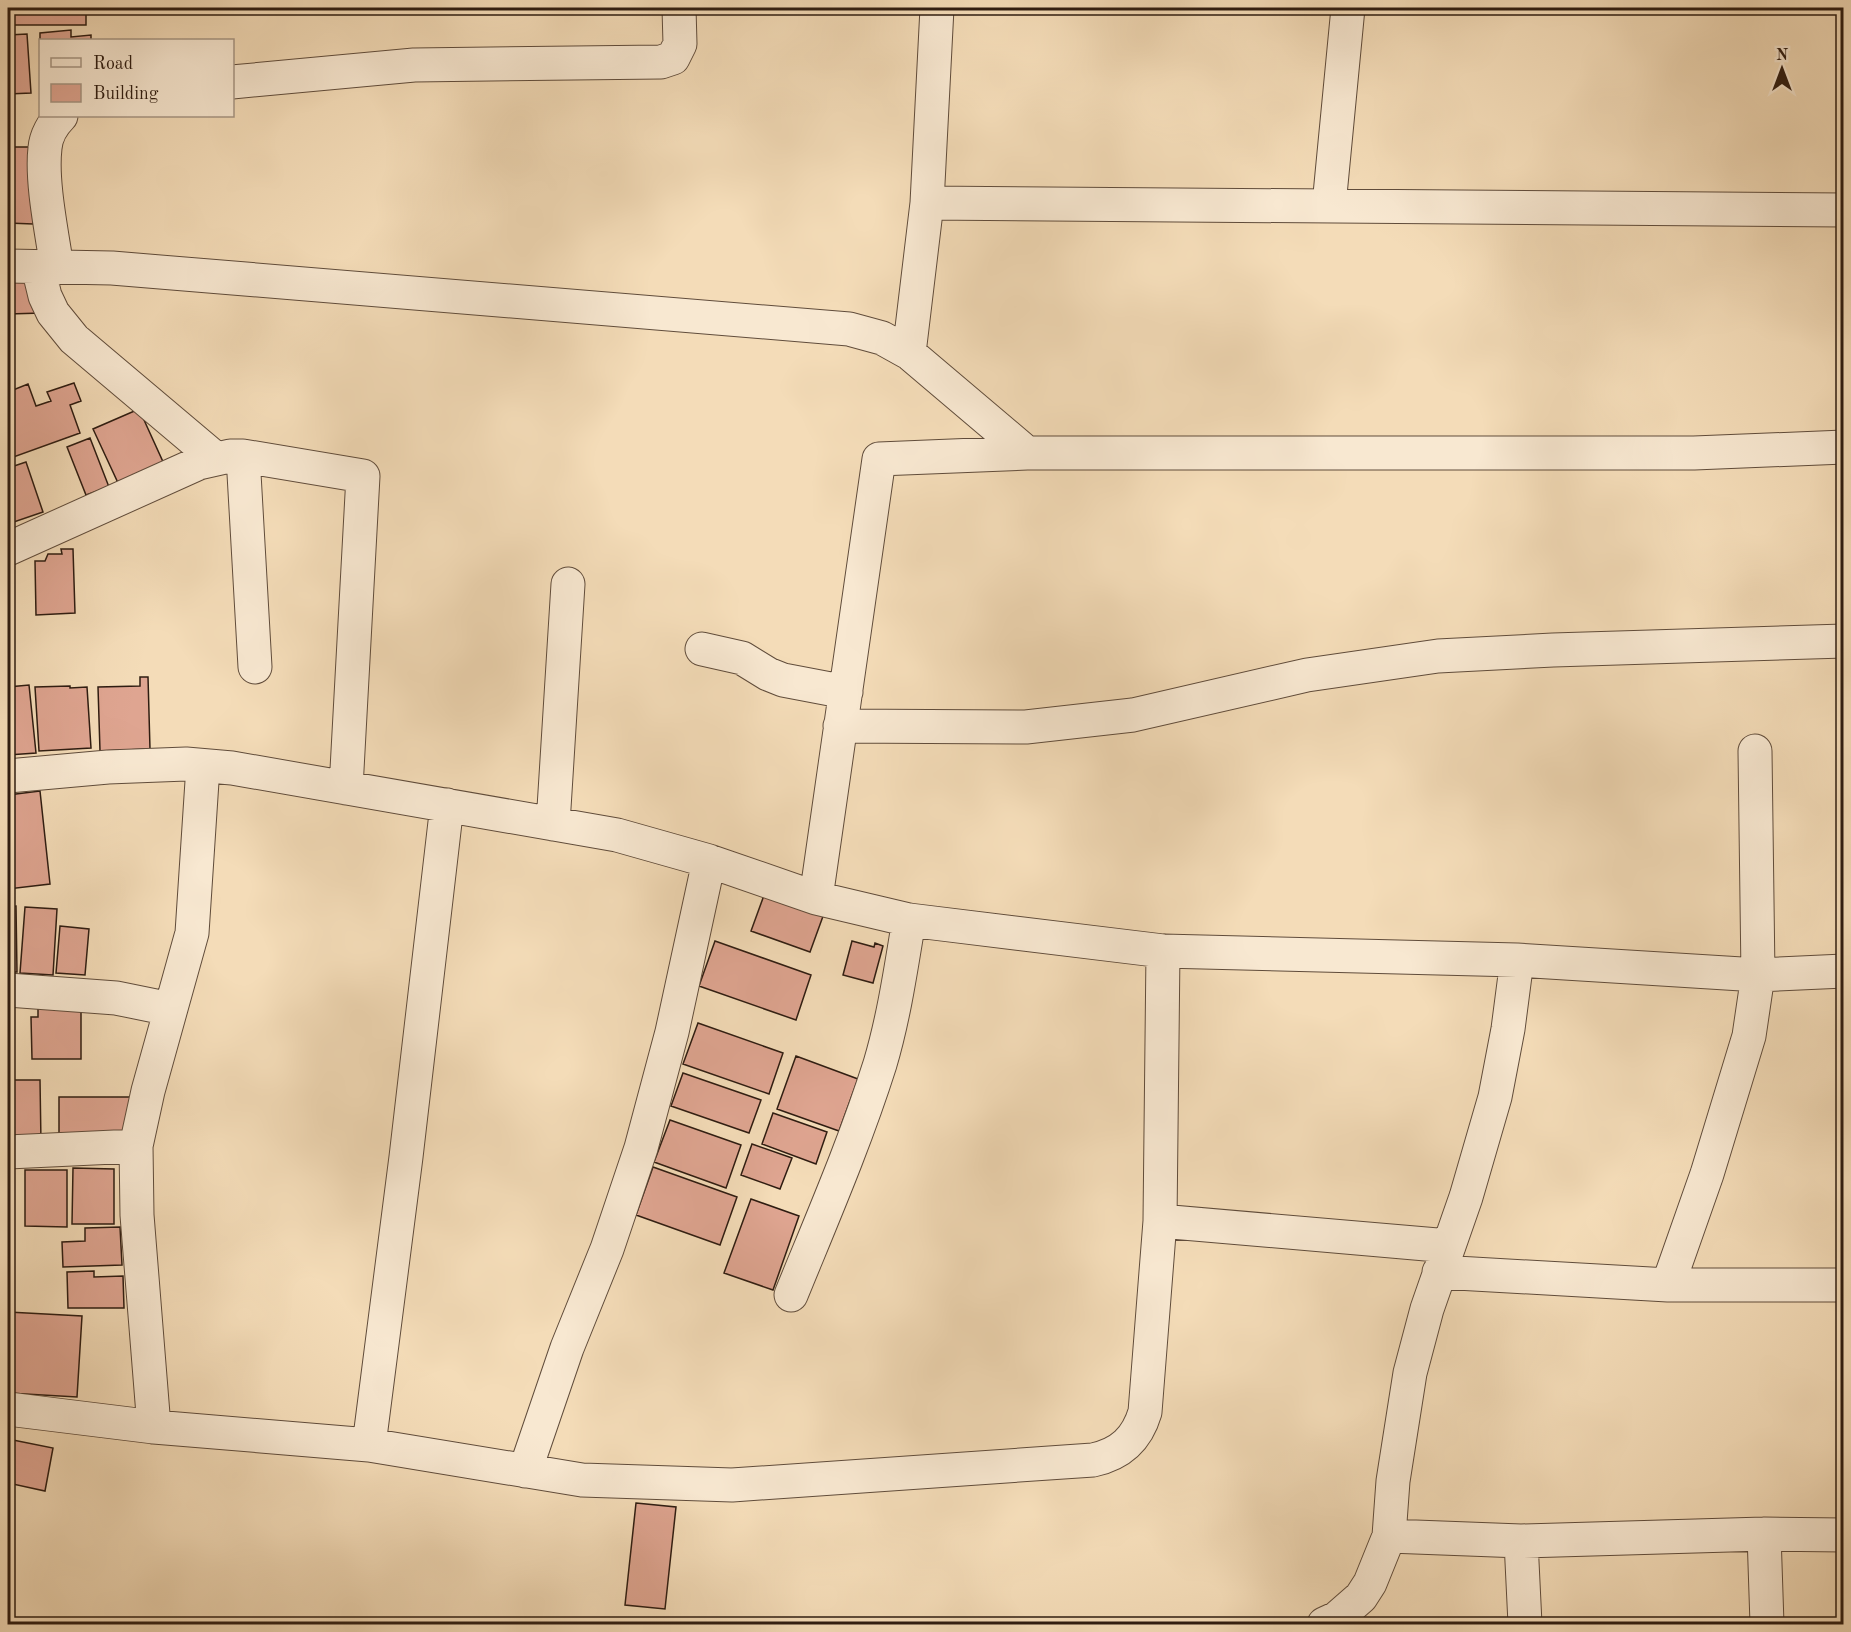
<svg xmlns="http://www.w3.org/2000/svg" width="1851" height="1632" font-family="'Old Standard TT',serif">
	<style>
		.building { fill: #dfa591; stroke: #2e1c11; stroke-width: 1.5 }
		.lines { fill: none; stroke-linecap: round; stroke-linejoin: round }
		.minor-casing { stroke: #604c3b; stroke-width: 35 }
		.minor { stroke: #f8e8d1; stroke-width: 33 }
	</style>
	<rect width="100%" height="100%" fill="#f4dcb8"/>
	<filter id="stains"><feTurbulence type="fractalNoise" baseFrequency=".00333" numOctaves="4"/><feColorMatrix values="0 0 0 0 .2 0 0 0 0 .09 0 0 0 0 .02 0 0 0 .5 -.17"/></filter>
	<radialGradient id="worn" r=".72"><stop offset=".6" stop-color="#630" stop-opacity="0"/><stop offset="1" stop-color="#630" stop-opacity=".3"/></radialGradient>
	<path class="building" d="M8,8h78v17h-78z
		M71,30v7l20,-2v5h-51v3v-10z
		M27,34l4,59 -23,1v-59z
		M8,147h27l-2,77 -25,-1z
		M8,278h21l13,35 -34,1z
		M74,383l7,18 -11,4 10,28 -72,26v-67l20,-8 8,22 15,-5 -4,-9z
		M139,409l25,55 -45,21 -26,-56z
		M90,438l19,49 -23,8 -19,-48z
		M26,462l17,50 -35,12v-56z
		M61,549h12l2,64 -39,2 -1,-54h10l3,-7h14z
		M8,600h4v30h-4z
		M140,677h8l2,72 -50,2 -2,-64 42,-1z
		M29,685l7,68 -28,2v-68z
		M70,686v2l17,-1 4,61 -52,3 -4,-64z
		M40,791l10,93 -42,5v-94z
		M767,887l59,21 -16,44 -59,-21z
		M16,906l1,66h-9v-65z
		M25,907l32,2 -4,66 -33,-2z
		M60,926l29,3 -4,46 -29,-2z
		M715,941l96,34 -15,45 -97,-34z
		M852,941l22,6 1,-4 8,3 -10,37 -30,-8z
		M38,1003h43v56h-49l-1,-42h7z
		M698,1023l85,30 -14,41 -86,-30z
		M796,1056l62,23 -19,52 -62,-22z
		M683,1073l78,27 -12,33 -78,-27z
		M8,1080h32l1,63 -33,1z
		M59,1097h73v44h-73z
		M773,1113l54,19 -11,32 -54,-20z
		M670,1120l71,25 -15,43 -72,-26z
		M752,1144l40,14 -12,31 -39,-14z
		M653,1167l84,30 -17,48 -84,-30z
		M73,1168l41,1v55h-42z
		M25,1170h42v57l-42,-1z
		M751,1199l48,17 -26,74 -49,-17z
		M120,1227l2,38 -59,2 -1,-25 23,-1v-13z
		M94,1271v6l29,-1 1,32h-56l-1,-36z
		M8,1312l74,4 -5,81 -69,-4z
		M8,1439l45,9 -8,43 -37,-8z
		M636,1503l40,4 -11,102 -40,-4z"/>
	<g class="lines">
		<g class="minor-casing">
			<path id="minor" d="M232,82l182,-17 247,-3 12,-4 7,-14 -1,-36
				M927,203l917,7
				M1329,205l19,-197
				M8,266l104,2 737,61 33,9 27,15 118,100
				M38,267l7,29 8,17 21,26 141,119
				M57,268c-5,-35 -16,-86 -12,-120 1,-12 8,-24 16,-32
				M909,353l18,-150 10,-195
				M243,456l12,211
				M8,549l191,-86 31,-7h13l120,20 -17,312
				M702,649l40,9 26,16 15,6 63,12
				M840,726l186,1 107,-12 174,-40 131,-19 115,-6 291,-9
				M8,776l100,-9 78,-3 46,4 385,67 92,26 107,37 93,22 254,31 354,9 241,15 86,-4
				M553,824l15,-240
				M816,898l63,-439 148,-6h667l150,-6
				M8,990l108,8 54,11
				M8,1152l128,-6
				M1160,1221l289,25
				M1439,1272l229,13h176
				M1668,1285l39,-111 42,-138 9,-61 -3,-224
				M791,1295c31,-76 64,-152 89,-231 14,-47 21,-96 29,-144
				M8,1409l146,18 215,18 213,35 150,5 361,-25c28,-6 44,-21 52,-48l15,-191 3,-270
				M154,1427l-17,-212 -1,-69 12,-55 44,-158 11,-167
				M369,1445l37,-288 41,-352
				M525,1471l42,-123 40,-99 34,-101 31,-116 37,-171
				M1764,1534l3,90
				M1389,1536l132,5 243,-7 80,1
				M1521,1541l4,83
				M1324,1624l13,-6 24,-21 9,-14 19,-47 4,-55 17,-108 17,-64 39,-112 29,-100 13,-68 9,-69"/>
		</g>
		<use href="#minor" class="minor"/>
	</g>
	<rect width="1851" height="1632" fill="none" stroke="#f4dcb8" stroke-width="30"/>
	<rect x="9" y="9" width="1833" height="1614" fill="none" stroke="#2e1c11" stroke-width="3"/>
	<rect x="15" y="15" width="1821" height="1602" fill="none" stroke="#2e1c11" stroke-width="1.5"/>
	<rect x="39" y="39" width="195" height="78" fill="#f8e8d1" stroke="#a79684" stroke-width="1.5"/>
	<rect x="51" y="58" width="30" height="9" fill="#f8e8d1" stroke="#a79684" stroke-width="1.5"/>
	<text x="93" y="69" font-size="18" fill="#2e1c11">Road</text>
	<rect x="51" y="84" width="30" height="18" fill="#dfa591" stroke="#a79684" stroke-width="1.5"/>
	<text x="93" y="99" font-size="18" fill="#2e1c11">Building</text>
	<g transform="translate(1782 69)" stroke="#f8e8d1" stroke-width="4.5" paint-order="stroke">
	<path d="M0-4.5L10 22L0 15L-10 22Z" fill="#2e1c11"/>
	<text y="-9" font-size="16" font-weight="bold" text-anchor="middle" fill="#2e1c11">N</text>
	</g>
	<rect width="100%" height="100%" filter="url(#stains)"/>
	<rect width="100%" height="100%" fill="url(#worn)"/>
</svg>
